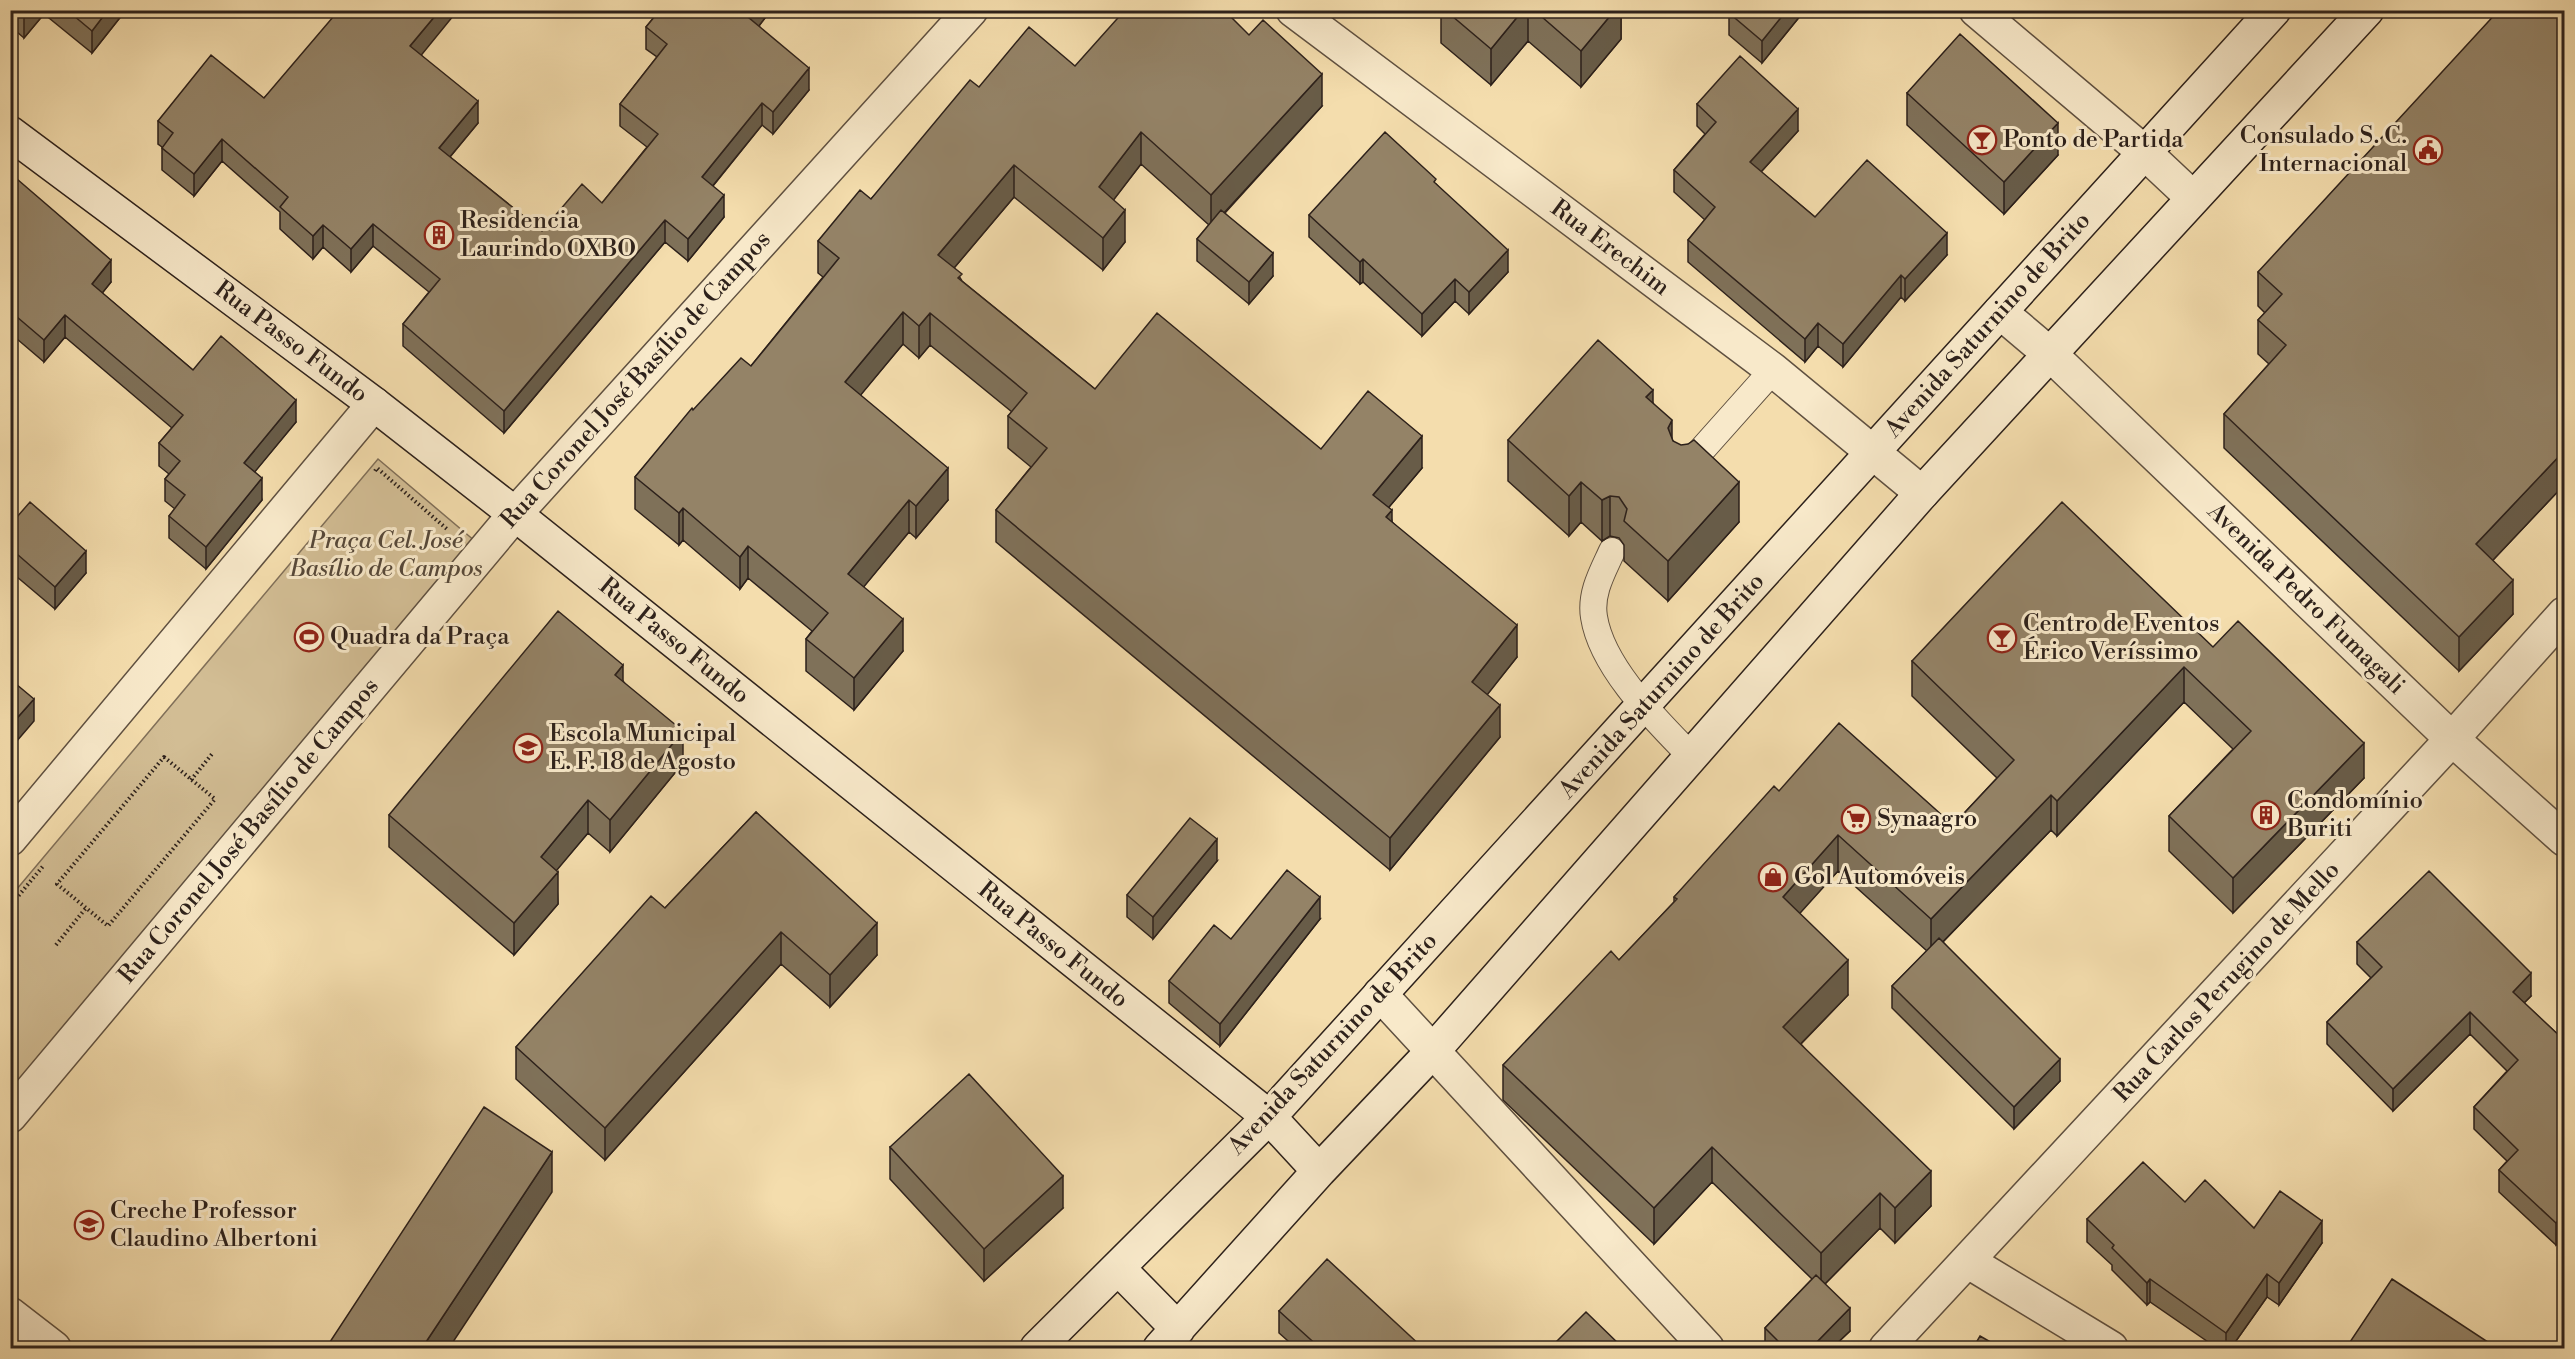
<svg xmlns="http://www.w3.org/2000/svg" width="2575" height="1359" font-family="'Libre Bodoni',serif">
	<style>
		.green { fill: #d2bd94; stroke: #806f58; stroke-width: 1.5 }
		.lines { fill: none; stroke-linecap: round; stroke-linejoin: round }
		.lane-casing { stroke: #5f5040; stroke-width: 28 }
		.street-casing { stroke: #5f5040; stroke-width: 36 }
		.secondary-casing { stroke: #2d211b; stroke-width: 36 }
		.path { stroke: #2d211b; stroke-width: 4; stroke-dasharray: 1.5 3; stroke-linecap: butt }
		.lane { stroke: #f8e9ca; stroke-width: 26 }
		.street { stroke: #f8e9ca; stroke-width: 33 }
		.secondary { stroke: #f8e9ca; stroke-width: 33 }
		.wall { fill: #7f7159; stroke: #2d211b; stroke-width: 1.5 }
		.shaded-wall { fill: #685c48; stroke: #2d211b; stroke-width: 1.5 }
		.building { fill: #948367; stroke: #2d211b; stroke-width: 1.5 }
		.labels { text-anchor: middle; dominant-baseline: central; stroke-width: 6; stroke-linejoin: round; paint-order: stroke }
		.poi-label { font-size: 24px; fill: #2d211b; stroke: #f8e9ca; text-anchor: start }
		.street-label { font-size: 24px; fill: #2d211b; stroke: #f8e9ca }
		.park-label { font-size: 24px; font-style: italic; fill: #564839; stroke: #f8e9ca }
	</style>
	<rect width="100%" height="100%" fill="#f4ddad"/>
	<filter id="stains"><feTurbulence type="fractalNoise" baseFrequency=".00333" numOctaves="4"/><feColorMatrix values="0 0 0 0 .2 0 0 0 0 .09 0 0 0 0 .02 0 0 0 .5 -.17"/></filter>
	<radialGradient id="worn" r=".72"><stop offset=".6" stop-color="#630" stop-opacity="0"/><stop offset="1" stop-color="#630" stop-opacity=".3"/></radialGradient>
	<path class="green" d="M378,459l104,88 -471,553v-204z"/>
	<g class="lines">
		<g class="lane-casing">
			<path id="lane" d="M1683,471l90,-101
				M1612,551c-9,20 -22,42 -18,66 8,51 63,104 97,139"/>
		</g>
		<g class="street-casing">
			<path id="street" d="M1293,10l480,360 149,123
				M1976,10l168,142 49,46
				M2000,312l51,43 401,384 112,100
				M10,839l364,-435
				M1380,994l327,354
				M10,1116l505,-602 456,-504
				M1969,1262l142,86
				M10,1314l44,34
				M1886,1348l566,-609 112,-125"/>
		</g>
		<g class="secondary-casing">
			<path id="secondary" d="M10,133l364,271 141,110 754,603 50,54
				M1118,1268l60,61
				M1037,1348l232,-231 1005,-1107
				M1160,1348l159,-177 113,-119 490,-559 445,-483"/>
		</g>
		<path class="path" d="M375,471l2,-3 71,62
			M164,757l51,42 -107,127 -51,-42z
			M191,780l21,-26
			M10,906l34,-41
			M56,945l30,-37"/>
		<use href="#lane" class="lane"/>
		<use href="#street" class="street"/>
		<use href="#secondary" class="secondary"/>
	</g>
	<path class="wall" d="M10,10h116l-34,43 -48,-39 -20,24 -14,-12z
		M660,10h111l-12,16 50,64 -36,44 -11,-9 -49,61 11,31 -36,44 -23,-19 -161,191 -101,-87v-22l26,-32 -56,-46 -22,26 -28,-25 -10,12 -33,-30v-17l-58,-51 -28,35 -32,-26v-23l-4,-3v-23l106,-23 88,-84 69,41 57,68 -28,34 92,74 60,-28 45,-56 -27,-21v-22l37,-47 -11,-8v-22z
		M1441,10h180v29l-40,48 -53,-46 -37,44 -50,-42z
		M1729,10h76l-43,53 -33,-28v-22l1,-2z
		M2565,10v476l-1,-1 -71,75 20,54 -54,57 -235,-223v-34l45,-50 -11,-10v-34l7,-7 -7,-7v-34z
		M1075,66l247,40 -97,107 48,63 -24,28 -52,-43v-22l12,-14 -68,-61 -28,36 12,42 -22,28 -89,-73 -60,71 8,13 133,108 226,60 101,19 -33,39 3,15 125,135 -30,37 13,43 -110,133 -394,-328v-32l35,-43 -23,-19v-32l4,-4 -82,-67 -11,13 -16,-14 -43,51 88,105 -32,38 -7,-6 -46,55 40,64 -49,59 -48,-39v-32l6,-8 -64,-53 -8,11 -57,-49 -4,5 -44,-36v-32l58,-67 58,-44 72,-89 -5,-4v-32l53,-42 108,-112z
		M1907,93l151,62 -54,59 -97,-89z
		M1697,104l101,27 -37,41 54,45 132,38 -42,46 -4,-4 -58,70 -25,-21 -13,16 -117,-100v-22l17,-20 -31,-28v-22l31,-36 -8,-8z
		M10,173l101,109 -9,11 91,77 103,52 -42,50 8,28 -56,69 -37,-31v-22l6,-7 -10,-8v-22l4,-5 -10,-8v-23l13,-15 -107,-91 -21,25 -34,-29z
		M1436,184l72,88 -39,42 -14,-13 -33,35 -59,-54 -3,2 -51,-47v-22z
		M1653,403l20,38 66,81 -71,79 -44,-40v-16l-5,-7 -9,-2 -8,5 -21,-19 -12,14 -61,-55v-41z
		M10,525l76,48 -31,36 -45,-38z
		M2213,647l151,131 -131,135 -64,-62v-35l64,-67 -49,-47 -127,134 -6,-6 -108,112 117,139 -46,48 -122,-121v-22l35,-35 -89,-80 -39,42 49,82 -47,49 130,162 -36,37 -15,-15 -55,56 25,47 -18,17h-67v-20l47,-49 -100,-97 -58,62 -151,-144v-35l116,-105 55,-58v-5l105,-106 174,34 44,-47 -85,-82v-35z
		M623,681l60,82 -73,89 -22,-19 -32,37 2,34 -44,51 -125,-108v-32z
		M756,812l121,143 -47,52 -49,-43 -176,196 -89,-81v-32l149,-139z
		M1217,861l-64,78 -26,-22v-22z
		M1320,919l-100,127 -51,-43v-22l62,-42z
		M2357,942l174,54 -7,7 41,38v195l-9,9 -57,-53v-22l8,-9 -33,-32v-22l33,-36 -37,-37 -77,77 -66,-67v-22l44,-44 -14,-14z
		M890,1147l173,61 -79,73 -94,-102z
		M2185,1202l69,26 68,15 -43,62 -12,-8 -36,51h-14l-67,-46 -3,3 -35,-35v-5l-25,-23v-23z
		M1279,1311l144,37h-127l-17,-15z"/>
	<path class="shaded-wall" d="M28,10h16v4l-20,24v-22z
		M108,10h18l-34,43v-22z
		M440,10h18l-48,59v-23z
		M753,10h18l-23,30v-23z
		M1523,10h5v31l-37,44v-36z
		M1615,10h6v29l-40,48v-36z
		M1787,10h18l-43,53v-22z
		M809,68v22l-36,44v-22z
		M1322,74v32l-111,121v-32z
		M478,101v22l-39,47v-22z
		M762,103v22l-60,74v-22z
		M1798,109v22l-48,53v-22z
		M2058,123v32l-54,59v-32z
		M1141,132v32l-42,55v-32z
		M222,139v22l-28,35v-22z
		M1014,165v32l-76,90v-32z
		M724,195v22l-36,44v-22z
		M1125,210v32l-22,28v-32z
		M665,220v22l-161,191v-22z
		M373,224v22l-22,26v-23z
		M323,225v22l-10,12v-23z
		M1947,233v22l-42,46v-22z
		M1508,250v22l-39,42v-22z
		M1273,253v23l-24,28v-22z
		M1363,259v23l-3,2v-22z
		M111,260v22l-19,24v-22z
		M1901,275v22l-58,70v-23z
		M1455,279v22l-33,35v-22z
		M903,312v32l-58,70v-32z
		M930,313v32l-11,13v-32z
		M65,315v22l-21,25v-22z
		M1818,323v23l-13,16v-23z
		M1653,390v41l-7,-34z
		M296,400v22l-52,63v-22z
		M1672,420v41l-4,-33z
		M1422,436v32l-49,58v-31z
		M2564,451v34l-88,93v-34z
		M948,468v32l-32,38v-32z
		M262,478v22l-56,69v-22z
		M1581,482v40l-12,14v-40z
		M1739,482v40l-71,79v-40z
		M1610,496v40l-8,5v-41z
		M909,500v32l-61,74v-32z
		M683,508v32l-4,5v-32z
		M1392,510v32l-6,-25z
		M748,546v32l-8,11v-32z
		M86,551v22l-31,36v-22z
		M2513,580v34l-54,57v-34z
		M903,619v32l-49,59v-32z
		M1517,625v32l-45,57v-32z
		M623,665v32l-8,-22z
		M2184,667v35l-127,134v-35z
		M34,699v22l-24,28v-23z
		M1500,705v32l-110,133v-32z
		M683,731v32l-73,89v-32z
		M2364,743v35l-131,135v-35z
		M2051,795v35l-120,124v-35z
		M588,800v33l-47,56v-32z
		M1838,835v36l-55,61v-35z
		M1217,839v22l-64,78v-22z
		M558,872v32l-44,51v-32z
		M1320,897v22l-100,127v-22z
		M877,923v32l-47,52v-32z
		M781,932v32l-176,196v-32z
		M1848,960v35l-65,67v-35z
		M2531,973v23l-18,18v-22z
		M2470,1012v22l-77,77v-22z
		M2060,1059v22l-46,48v-22z
		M1712,1147v35l-58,62v-36z
		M552,1152v40l-103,156h-27z
		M1931,1171v35l-36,37v-35z
		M1063,1176v32l-79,73v-32z
		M1880,1193v35l-59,60v-35z
		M2565,1214v22l-9,9v-22z
		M2322,1221v22l-43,62v-22z
		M2267,1274v23l-36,51h-5v-15z
		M2150,1279v23l-3,3v-22z
		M1850,1308v23l-18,17h-21z"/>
	<path class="building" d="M18,10h10l-4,6z
		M67,10h41l-16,21z
		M339,10h8l5,4 3,-4h85l-30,36 68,55 -39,47 103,83 40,-47 20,19 56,-69 -38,-30 47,-60 -21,-17 14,-17h93l-5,7 61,51 -36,44 -11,-9 -60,74 22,18 -36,44 -23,-19 -161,191 -101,-87 37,-45 -67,-55 -22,25 -28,-24 -10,11 -33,-29 8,-10 -66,-58 -28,35 -32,-26 11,-15 -15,-12 53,-66 53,43z
		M1125,10h99l25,25 14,-15 59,54 -111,121 -70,-63 -42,55 26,23 -22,28 -89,-73 -76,90 24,19 -4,4 137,111 62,-76 164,136 47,-58 54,45 -49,59 19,15 -6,7 131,108 -45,57 28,23 -110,133 -394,-328 51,-62 -39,-32 19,-23 -97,-80 -11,13 -16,-14 -58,70 103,86 -32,38 -7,-6 -61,74 55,45 -49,59 -48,-39 22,-26 -80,-67 -8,11 -57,-49 -4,5 -44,-36 57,-69 1,2 48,-52 10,8 88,-108 -21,-17 42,-51 11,9 99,-119 9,7 50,-60 46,39z
		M1445,10h78l-32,39z
		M1534,10h81l-34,41z
		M1730,10h57l-25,31 -33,-28z
		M2499,10h66v442l-1,-1 -88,93 37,36 -54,57 -235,-223 62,-69 -28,-25 24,-26 -24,-22z
		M1960,34l98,89 -54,59 -97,-89z
		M1740,56l58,53 -48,53 65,55 52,-57 80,73 -42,46 -4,-4 -58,69 -25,-21 -13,16 -117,-99 27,-33 -41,-37 42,-48 -19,-18z
		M1385,132l51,47 -2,3 74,68 -39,42 -14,-13 -33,35 -59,-55 -3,3 -51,-47z
		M10,173l101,87 -19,24 101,86 28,-34 75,64 -52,63 18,15 -56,69 -37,-31 16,-21 -20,-16 15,-18 -21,-18 24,-28 -118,-100 -21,25 -34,-29z
		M1221,210l52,43 -24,29 -52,-43z
		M1598,340l55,50 -7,7 26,23 -4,8 5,13 8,4 7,-1 6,-4 45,42 -71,79 -44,-40 3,-12 -8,-12 -9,-1 -8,4 -21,-18 -12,14 -61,-56z
		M30,502l56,49 -31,36 -45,-39v-23z
		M2062,502l151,145 25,-26 126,122 -131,135 -64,-62 82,-85 -67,-64 -127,134 -6,-6 -120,124 -93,-84 -55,62 65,63 -65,67 148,144 -36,37 -15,-15 -59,60 -109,-106 -58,61 -151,-143 108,-114 8,9 58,-61 -3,-2 100,-111 5,5 60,-68 114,102 61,-65 -102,-99z
		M558,611l65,54 -8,10 68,56 -73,89 -22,-20 -47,57 17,15 -44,51 -125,-108z
		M10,679l24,20 -24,27z
		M756,812l121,111 -47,52 -49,-43 -176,196 -89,-81 135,-151 14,12z
		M1190,818l27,21 -64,78 -26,-22z
		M1287,870l33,27 -100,127 -51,-43 45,-56 17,14z
		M2429,871l102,102 -18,19 52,49v173l-9,9 -57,-53 19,-20 -44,-43 44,-47 -48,-48 -77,77 -66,-67 55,-55 -25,-25z
		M1939,938l121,121 -46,48 -122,-121z
		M969,1074l94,102 -79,73 -94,-102z
		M484,1107l68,45 -130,196h-96z
		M2143,1162l42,40 20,-22 49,48 26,-37 42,30 -43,62 -12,-9 -41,59 -76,-54 -3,4 -35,-35 2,-3 -27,-26z
		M1327,1259l96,89h-103l-41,-37z
		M1816,1275l34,33 -39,40h-26l-20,-20z
		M2392,1279l105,69h-151z
		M1586,1312l37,36h-73z
		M1980,1336l21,12h-28z"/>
	<defs>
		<g id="bar-ring" transform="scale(1.5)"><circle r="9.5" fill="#f8e9ca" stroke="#8f2418" stroke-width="1.5"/><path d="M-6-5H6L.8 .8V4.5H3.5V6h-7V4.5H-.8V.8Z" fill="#8f2418"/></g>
		<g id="civic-ring" transform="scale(1.5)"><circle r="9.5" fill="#f8e9ca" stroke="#8f2418" stroke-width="1.5"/><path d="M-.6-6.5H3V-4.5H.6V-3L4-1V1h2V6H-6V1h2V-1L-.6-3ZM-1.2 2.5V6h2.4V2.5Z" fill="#8f2418"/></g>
		<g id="building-ring" transform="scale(1.5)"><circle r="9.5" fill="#f8e9ca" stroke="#8f2418" stroke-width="1.5"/><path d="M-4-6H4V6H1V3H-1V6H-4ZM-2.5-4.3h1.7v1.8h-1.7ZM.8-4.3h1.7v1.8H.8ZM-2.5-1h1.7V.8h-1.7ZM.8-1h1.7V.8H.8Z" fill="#8f2418"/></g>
		<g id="stadium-ring" transform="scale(1.5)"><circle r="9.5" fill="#f8e9ca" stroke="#8f2418" stroke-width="1.5"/><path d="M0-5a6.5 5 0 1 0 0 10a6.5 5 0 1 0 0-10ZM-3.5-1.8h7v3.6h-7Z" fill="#8f2418"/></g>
		<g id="school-ring" transform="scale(1.5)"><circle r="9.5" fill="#f8e9ca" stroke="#8f2418" stroke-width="1.5"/><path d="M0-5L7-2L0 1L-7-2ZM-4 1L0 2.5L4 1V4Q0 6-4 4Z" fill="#8f2418"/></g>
		<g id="supermarket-ring" transform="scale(1.5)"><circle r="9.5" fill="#f8e9ca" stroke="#8f2418" stroke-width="1.5"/><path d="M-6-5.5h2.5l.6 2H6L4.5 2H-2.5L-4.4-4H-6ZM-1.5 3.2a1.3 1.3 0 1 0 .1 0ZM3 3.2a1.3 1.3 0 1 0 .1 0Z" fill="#8f2418"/></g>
		<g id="shop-ring" transform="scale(1.5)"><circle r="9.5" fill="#f8e9ca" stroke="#8f2418" stroke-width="1.5"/><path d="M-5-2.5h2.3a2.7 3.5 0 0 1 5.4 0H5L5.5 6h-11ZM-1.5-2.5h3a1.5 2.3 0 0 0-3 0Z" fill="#8f2418"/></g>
	</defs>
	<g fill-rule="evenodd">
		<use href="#bar-ring" x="1982" y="140"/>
		<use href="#civic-ring" x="2428" y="150"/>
		<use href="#building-ring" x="439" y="235"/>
		<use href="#stadium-ring" x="309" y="637"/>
		<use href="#bar-ring" x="2002" y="638"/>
		<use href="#school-ring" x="528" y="748"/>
		<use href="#building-ring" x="2266" y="815"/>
		<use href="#supermarket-ring" x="1856" y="819"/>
		<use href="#shop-ring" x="1773" y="877"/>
		<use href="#school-ring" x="89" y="1225"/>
	</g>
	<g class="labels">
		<g class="poi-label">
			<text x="2407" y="136" text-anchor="end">Consulado S. C.<tspan x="2407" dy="28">Internacional</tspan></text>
			<text x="2003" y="140">Ponto de Partida</text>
			<text x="460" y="221">Residencia<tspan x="460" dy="28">Laurindo OXBO</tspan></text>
			<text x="2023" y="624">Centro de Eventos<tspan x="2023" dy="28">Érico Veríssimo</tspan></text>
			<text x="330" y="637">Quadra da Praça</text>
			<text x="549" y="734">Escola Municipal<tspan x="549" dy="28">E. F. 18 de Agosto</tspan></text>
			<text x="2287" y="801">Condomínio<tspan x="2287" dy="28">Buriti</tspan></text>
			<text x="1877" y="819">Synaagro</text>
			<text x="1794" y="877">Gol Automóveis</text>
			<text x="110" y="1211">Creche Professor<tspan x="110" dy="28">Claudino Albertoni</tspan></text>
		</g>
		<g class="street-label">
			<text transform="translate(1610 248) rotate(37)">Rua Erechim</text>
			<text transform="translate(1988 325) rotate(-48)">Avenida Saturnino de Brito</text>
			<text transform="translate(291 342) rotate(37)">Rua Passo Fundo</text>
			<text transform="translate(636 380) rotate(-48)">Rua Coronel José Basílio de Campos</text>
			<text transform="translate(2306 599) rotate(44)">Avenida Pedro Fumagali</text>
			<text transform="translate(674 641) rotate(39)">Rua Passo Fundo</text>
			<text transform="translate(1662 686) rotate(-48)">Avenida Saturnino de Brito</text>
			<text transform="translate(249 831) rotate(-50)">Rua Coronel José Basílio de Campos</text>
			<text transform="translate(1053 945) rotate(39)">Rua Passo Fundo</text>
			<text transform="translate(2227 982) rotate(-47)">Rua Carlos Perugino de Mello</text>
			<text transform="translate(1333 1044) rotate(-47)">Avenida Saturnino de Brito</text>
		</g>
		<g class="park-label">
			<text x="386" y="541">Praça Cel. José<tspan x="386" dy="28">Basílio de Campos</tspan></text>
		</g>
	</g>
	<rect width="2575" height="1359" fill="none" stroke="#f4ddad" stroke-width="36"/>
	<rect x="12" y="12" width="2551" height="1335" fill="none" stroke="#2d211b" stroke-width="3"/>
	<rect x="18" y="18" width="2539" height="1323" fill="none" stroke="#2d211b" stroke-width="1.5"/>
	<rect width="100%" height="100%" filter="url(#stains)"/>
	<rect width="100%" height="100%" fill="url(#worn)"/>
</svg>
